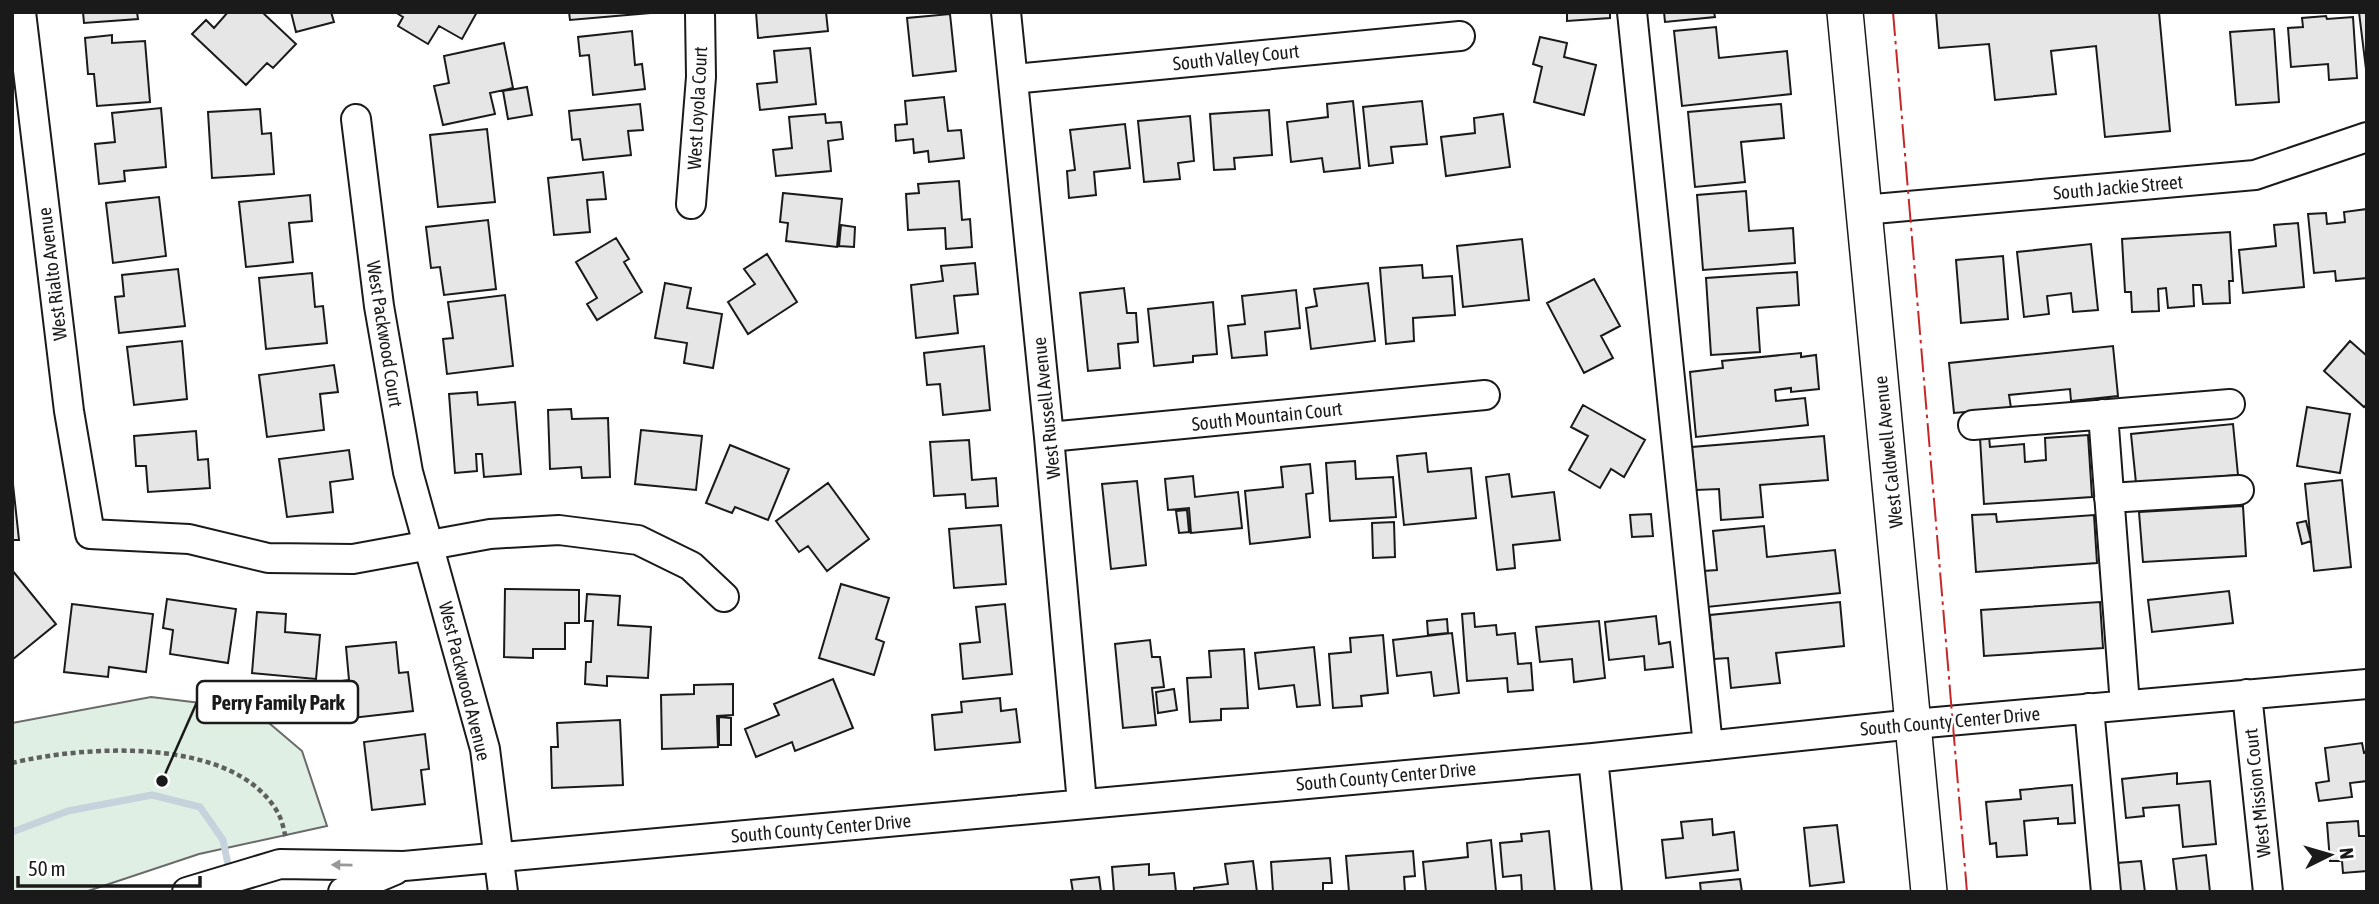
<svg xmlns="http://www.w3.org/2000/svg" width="2379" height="904" font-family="'Asap Condensed',sans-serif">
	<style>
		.green { fill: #e0efe3; stroke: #6a6a6a; stroke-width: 2 }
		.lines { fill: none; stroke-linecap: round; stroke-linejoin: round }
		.stream { stroke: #c6d2dc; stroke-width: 7 }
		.building { fill: #e6e6e6; stroke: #1a1a1a; stroke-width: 2 }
		.minor-casing { stroke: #1a1a1a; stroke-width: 32 }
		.major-casing { stroke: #1a1a1a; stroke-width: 38 }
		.path { stroke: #5f5f5f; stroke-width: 4.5; stroke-dasharray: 5 3.5; stroke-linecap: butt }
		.minor { stroke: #fff; stroke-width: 28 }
		.major { stroke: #fff; stroke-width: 35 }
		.power { stroke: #c62828; stroke-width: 2; stroke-dasharray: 24 5 3.5 5; stroke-linecap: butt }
		.oneway { fill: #989898 }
		.labels { text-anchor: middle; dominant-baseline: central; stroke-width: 5; stroke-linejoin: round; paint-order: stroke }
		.street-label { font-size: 19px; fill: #1a1a1a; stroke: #fff }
		.leader { fill: none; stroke: #1a1a1a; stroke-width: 2.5 }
		.callout-dot { fill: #1a1a1a; stroke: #fff; stroke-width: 2.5 }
		.callout { fill: #fff; stroke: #1a1a1a; stroke-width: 2.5 }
		.callout-label { font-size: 21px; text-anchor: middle; font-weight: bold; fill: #1a1a1a }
	</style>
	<rect width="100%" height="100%" fill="#fff"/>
	<path class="green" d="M151,697l75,9 30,6 46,39 25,75 -128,28 -114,38h-73v-169z"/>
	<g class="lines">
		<path class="stream" d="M12,832l56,-21 84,-16 48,12 23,33 7,34"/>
	</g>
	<path class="building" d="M83,12h54l1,7 -54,4z
		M228,12h34l34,32 -23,24 -6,-5 -21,22 -54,-51 14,-14 8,8z
		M291,12h40l3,10 -38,10z
		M395,12h82l-15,27 -23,-13 -11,18 -30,-18 5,-9z
		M569,12h81v1l-80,7z
		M756,12h70l2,19 -70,7z
		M1567,12h43v6l-43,3z
		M1664,12h50l1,5 -50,5z
		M1936,12h223l11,119 -65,6 -9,-91 -45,5 5,43 -61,6 -6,-56 -50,4z
		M2359,12h8v57h-1z
		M950,14l6,57 -43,5 -6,-58z
		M2326,16l1,3 26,-2 4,61 -28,2 -1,-16 -37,3 -3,-39 15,-1 -1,-9z
		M1716,27l3,31 68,-7 4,43 -109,12 -8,-75z
		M2274,29l5,73 -43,3 -6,-73z
		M632,31l3,34 7,-1 3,25 -52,6 -4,-40 -9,1 -2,-19z
		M112,35v8l33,-2 5,61 -53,4 -3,-32h-6l-3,-36z
		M1540,37l27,6 -3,14 32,8 -12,50 -50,-13 8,-35 -9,-3z
		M504,43l9,45 -23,5 5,21 -52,11 -9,-39 15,-3 -5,-27z
		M810,48l6,56 -56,6 -3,-26 20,-2 -3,-31z
		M527,87l5,28 -24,4 -5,-28z
		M944,97l4,34 13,-1 3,28 -35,4 -1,-11 -14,2 -1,-14 -17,2 -1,-16 12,-1 -2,-23z
		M1353,101l7,67 -36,4 -2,-14 -31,4 -4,-40 41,-5 -1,-13z
		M1422,101l5,43 -36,3 2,16 -24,3 -6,-59z
		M640,104l3,26 -15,1 3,24 -48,5 -3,-21 -8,1 -3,-29z
		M1781,104l3,34 -43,4 4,40 -50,5 -7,-75z
		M161,108l5,59 -42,4 1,10 -26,3 -4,-40 20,-2 -3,-29z
		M260,109l2,25 9,-1 3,41 -62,4 -4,-66z
		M1269,110l3,45 -38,3 1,11 -21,1 -4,-56z
		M825,114l1,9 15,-1 2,17 -15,2 3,30 -55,5 -3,-26 19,-2 -3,-31z
		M1503,114l7,53 -64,9 -5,-39 34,-4 -1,-15z
		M1190,116l4,45 -16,2 2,16 -36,3 -6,-61z
		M1125,124l5,44 -36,4 2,23 -27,3 -2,-27 8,-1 -5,-40z
		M487,129l8,73 -57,5 -8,-72z
		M603,172l3,27 -19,1 3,32 -36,3 -6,-57z
		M959,181l3,39 8,-1 2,28 -26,2 -1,-21 -37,2 -2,-36 13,-1 -1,-9z
		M1746,191l3,40 44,-3 2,35 -92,7 -6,-75z
		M783,193l59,6 -5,48 -51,-6 2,-18 -8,-1z
		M310,195l2,26 -23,2 4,39 -47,5 -7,-65z
		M159,197l7,59 -53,7 -7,-60z
		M2367,209v69l-31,3 -1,-10 -21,2 -6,-59 18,-1 1,11 18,-2 -1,-10z
		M488,220l8,69 -52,6 -4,-28 -9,1 -5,-41z
		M2298,223l6,64 -61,6 -4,-43 37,-4 -2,-21z
		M841,225l14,2 -1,20 -15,-1z
		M2230,232l3,49h-4l1,22 -27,1 -2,-19h-8l1,21 -26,2 -2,-20 -8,1 1,22 -27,1 -1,-20h-6l-3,-53z
		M616,238l13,21 -5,3 18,30 -45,28 -10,-16 10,-6 -21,-36z
		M1522,239l7,61 -66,7 -6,-61z
		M2091,244l7,66 -25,2 -2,-19 -24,3 2,18 -25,3 -7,-65z
		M767,254l30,48 -49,32 -20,-32 27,-18 -11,-15z
		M2003,256l5,63 -47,4 -5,-63z
		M975,263l3,31 -24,2 4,37 -42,5 -5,-53 32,-4 -2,-15z
		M1422,265l1,13 29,-2 3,39 -42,3 1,23 -28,3 -6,-76z
		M178,269l7,57 -66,7 -4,-36 9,-1 -2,-21z
		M1797,272l2,33 -42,3 3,44 -49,3 -5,-77z
		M312,273l3,34 8,-1 4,37 -61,6 -7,-71z
		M1594,279l26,47 -19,10 12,22 -29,15 -37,-70z
		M665,283l26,5 -4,20 35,6 -9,54 -29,-5 3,-20 -32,-5z
		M1368,283l7,58 -64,8 -5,-41 11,-2 -3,-17z
		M1124,288l3,25h9l2,29 -20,2 2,24 -32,3 -8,-78z
		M1296,290l4,38 -35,4 2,23 -35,3 -4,-32 17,-2 -3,-28z
		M505,295l8,71 -66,8 -4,-35 10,-1 -5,-36z
		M1213,302l4,52 -24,2v6l-39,4 -6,-57z
		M182,341l5,58 -53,6 -7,-58z
		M2350,341l17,15v48l-3,3 -40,-36z
		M984,346l6,64 -47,5 -3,-31 -13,1 -3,-32z
		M2113,346l5,50 -47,5 -1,-12 -61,6 2,13 -57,5 -5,-50z
		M1801,353v4l15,-2 3,34 -28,3v-4l-16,2 1,11 29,-3 3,27 -112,12 -6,-65 33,-4 -1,-7z
		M334,365l4,27 -18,2 4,36 -57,7 -8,-62z
		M477,392l1,13 37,-3 6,72 -37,3 -2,-23h-6l1,17 -22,2 -6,-79z
		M1583,405l62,35 -21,37 -13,-8 -11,19 -31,-18 19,-34 -17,-9z
		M2307,407l43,7 -10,59 -43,-7z
		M571,409l1,10 36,-1 2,59 -28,1 -1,-11 -31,2 -2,-59z
		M2233,424l5,51 -102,8 -5,-49z
		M641,430l61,6 -6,54 -61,-6z
		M196,431l2,29 10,-1 2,29 -62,4 -2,-26h-10l-2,-30z
		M2088,435l4,62 -108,7 -4,-66 9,-1 1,10 34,-3 1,18 21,-2 -1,-22z
		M1824,436l4,44 -68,5 3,32 -42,3 -2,-31 -23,1 -4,-43z
		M969,440l3,40 24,-2 2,28 -32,2 -1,-14 -31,2 -4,-54z
		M730,445l59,24 -21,51 -33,-13 -3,6 -26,-10z
		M349,450l4,29 -23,3 3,30 -46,5 -8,-58z
		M1426,453l2,19 43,-4 5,50 -72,7 -7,-69z
		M1355,461l1,18 37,-2 3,40 -66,4 -4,-58z
		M1310,464l3,29 -7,1 4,43 -60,7 -5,-53 38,-4 -2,-20z
		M1509,474l3,23 42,-5 6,48 -47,5 2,23 -18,2 -11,-93z
		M12,475l7,65h-7z
		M1193,476l2,21 43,-5 4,36 -51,5 -2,-25 -21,2 -3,-31z
		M2342,480l9,87 -37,4 -9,-87z
		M1137,481l9,84 -35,4 -9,-85z
		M828,483l41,56 -42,32 -19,-25 -9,6 -23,-31z
		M2243,506l3,50 -103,6 -4,-50z
		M1187,510l2,22 -10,1 -3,-22z
		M1651,514l2,22 -21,1 -2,-22z
		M1996,514l1,8 97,-7 3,48 -121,9 -4,-57z
		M2306,521l5,20 -9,3 -5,-21z
		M1394,522l1,35 -22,1 -1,-35z
		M1001,525l5,59 -52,4 -5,-59z
		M1764,526l3,31 68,-7 5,43 -133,14 -4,-36 14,-1 -4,-39z
		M12,570l44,54 -44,36z
		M841,584l48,14 -13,41 8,3 -10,33 -55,-17z
		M505,589l74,1v33h-14v26h-32v9l-29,-1z
		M2229,591l4,32 -81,9 -4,-32z
		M587,594l33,2 -2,29 33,2 -3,51 -41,-2v10l-22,-2 1,-22h5l2,-41h-8z
		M167,599l69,10 -8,54 -58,-9 3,-24 -10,-2z
		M1840,602l4,44 -68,7 4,30 -49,5 -3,-30 -14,1 -4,-44z
		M2100,602l3,46 -119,8 -3,-46z
		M72,604l81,10 -7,58 -37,-5 -1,10 -44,-5z
		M1005,604l7,70 -49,5 -3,-35 20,-2 -4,-35z
		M257,612l29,2 -1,18 35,3 -4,44 -64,-6z
		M1474,613l1,14 21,-2 1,10 18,-2 3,31 13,-1 2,27 -25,2 -1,-14 -40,3 -5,-67z
		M1656,616l3,28 11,-2 3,25 -28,3 -1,-14 -35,4 -4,-38z
		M1447,619l1,14 -20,2 -1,-14z
		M1599,621l6,57 -31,4 -2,-23 -32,3 -4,-35z
		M1452,633l7,60 -25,3 -3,-24 -34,4 -4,-36z
		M1383,635l5,58 -27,3 1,10 -29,2 -4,-54 22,-2 -1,-14z
		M1150,640l2,17h8l4,30 -12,1 4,37 -33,3 -8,-84z
		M396,642l3,31 9,-1 5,39 -61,7 -3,-24 -20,2 -2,-13 22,-3 -3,-33z
		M1314,647l6,58 -23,2 -3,-22 -35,4 -4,-36z
		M1244,649l4,59 -27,1v11l-31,2 -3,-44 24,-1 -2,-26z
		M833,679l20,49 -58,23 -3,-9 -36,15 -11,-28 34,-14 -5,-11z
		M733,684v31l-16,1 1,31 -56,2 -1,-54 33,-1v-9z
		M1174,689l3,21 -19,3 -2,-21z
		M1000,698l1,13 15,-2 4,33 -85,8 -3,-35 30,-3 -1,-10z
		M719,717l12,1v27h-12z
		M620,720l3,65 -71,3 -1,-41h7l-1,-24z
		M425,734l4,35 -8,1 4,34 -53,6 -8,-68z
		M2362,743l2,10 3,-1v29l-17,2 2,14 -33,4 -3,-18 13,-2 -4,-33z
		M2177,773v11l33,-3 6,63 -33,3 -4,-42 -36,3 1,8 -18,2 -4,-39z
		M2072,785l3,38 -17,1v-6l-34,3 3,34 -30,2 -1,-14 -6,1 -4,-42 35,-3 -1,-9z
		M1712,819l1,16 21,-3 4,38 -72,8 -4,-38 21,-2 -2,-16z
		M2358,821l1,15h8v35l-24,2 -1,-12h-12l-3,-38z
		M1837,825l7,57 -34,4 -6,-58z
		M1549,831l6,61h-33l-1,-17 -18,2 -3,-34 22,-2 -1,-7z
		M1491,840l5,51 -70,1 -3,-30 45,-5 -1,-14z
		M1413,851l2,25 -11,1 1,15h-56l-3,-36z
		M2206,855l4,37h-33l-4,-33z
		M1330,858l2,25h-9v9h-50l-2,-30z
		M1253,861l4,31h-63v-4l34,-4 -3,-20z
		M2141,861l4,31h-25l-3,-29z
		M1149,864v11l25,-2 2,19h-62l-2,-25z
		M1099,877l2,15h-28l-2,-12z
		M1740,879l2,13h-41l-1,-9z"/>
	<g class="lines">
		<g class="minor-casing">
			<path id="minor" d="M21,12l48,399 21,123 99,5 79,19 85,1 137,-25 69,-4 79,10 53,26 33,31
				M1006,12l43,425 33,366
				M1632,12l76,734
				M1013,79l447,-43
				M356,119l23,187 29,166 77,277 18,143
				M691,204l10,-127 -1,-65
				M1863,210l392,-35 112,-38
				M2103,414l22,291
				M1973,425l257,-21
				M1049,437l436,-42
				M2109,498l130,-8
				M2247,694l21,198
				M2089,708l17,184
				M1593,758l14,134
				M187,892l93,-28 124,2 1189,-108 321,-34 453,-40
				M343,892l52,-22"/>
		</g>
		<g class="major-casing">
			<path id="major" d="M1845,12l84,880"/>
		</g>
		<path class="path" d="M12,763c74,-18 223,-27 266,50 4,7 6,17 8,26"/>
		<use href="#minor" class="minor"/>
		<use href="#major" class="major"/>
		<path class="power" d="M1893,12l74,880"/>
	</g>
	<defs><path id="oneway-solid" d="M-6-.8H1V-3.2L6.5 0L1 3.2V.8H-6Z" transform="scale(1.75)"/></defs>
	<use class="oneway" href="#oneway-solid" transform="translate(342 865) rotate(-179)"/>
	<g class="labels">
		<g class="street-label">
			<text transform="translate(1236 57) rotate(-6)">South Valley Court</text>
			<text transform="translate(697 108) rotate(-87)">West Loyola Court</text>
			<text transform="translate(2118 187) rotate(-5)">South Jackie Street</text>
			<text transform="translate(52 274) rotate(-97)">West Rialto Avenue</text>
			<text transform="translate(385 334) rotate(81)">West Packwood Court</text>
			<text transform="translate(1046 408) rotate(-96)">West Russell Avenue</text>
			<text transform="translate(1267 416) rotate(-6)">South Mountain Court</text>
			<text transform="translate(1888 452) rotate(-96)">West Caldwell Avenue</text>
			<text transform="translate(465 681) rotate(76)">West Packwood Avenue</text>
			<text transform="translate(1950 721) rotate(-5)">South County Center Drive</text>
			<text transform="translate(1386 776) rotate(-5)">South County Center Drive</text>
			<text transform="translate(2257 793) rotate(-96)">West Mission Court</text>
			<text transform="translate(821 828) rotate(-5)">South County Center Drive</text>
		</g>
	</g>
	<path class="leader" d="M162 781L197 702"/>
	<circle class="callout-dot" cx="162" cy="781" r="7"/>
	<rect class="callout" x="197" y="681" width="161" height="42" rx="7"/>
	<g class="callout-label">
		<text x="278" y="710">Perry Family Park</text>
	</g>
	<rect width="2379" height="904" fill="none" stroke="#1a1a1a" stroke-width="28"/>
	<g transform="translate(2330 855) rotate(85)" stroke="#ffffff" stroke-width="5" paint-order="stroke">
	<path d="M0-5L12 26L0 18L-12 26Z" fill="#1a1a1a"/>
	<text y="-10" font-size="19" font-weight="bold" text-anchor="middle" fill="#1a1a1a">N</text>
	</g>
	<path d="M18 876v10h182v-10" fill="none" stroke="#1a1a1a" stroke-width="3.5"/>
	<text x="28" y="876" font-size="21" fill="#1a1a1a" stroke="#ffffff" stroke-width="5" paint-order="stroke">50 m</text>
</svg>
